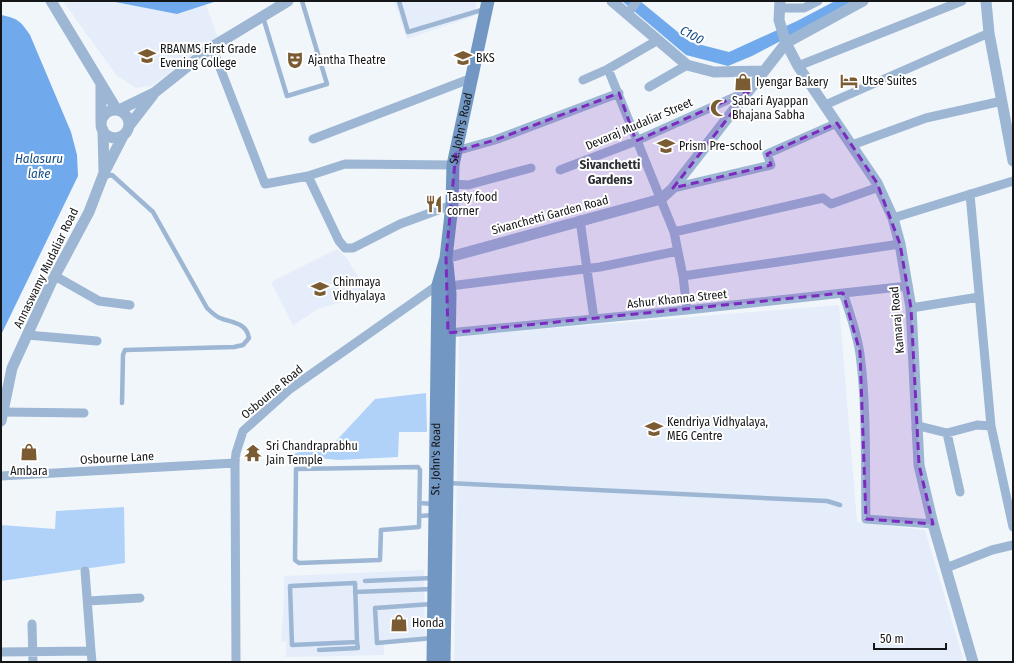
<svg xmlns="http://www.w3.org/2000/svg" width="1014" height="663" font-family="'Fira Sans Condensed',sans-serif">
	<style>
		.built { fill: #e4edf9 }
		.green { fill: #b0d2f9 }
		.water { fill: #71aaec }
		.lines { fill: none; stroke-linecap: round; stroke-linejoin: round }
		.service { stroke: #9db6d4; stroke-width: 4.5 }
		.minor { stroke: #9db6d4; stroke-width: 9 }
		.tertiary { stroke: #9db6d4; stroke-width: 11 }
		.secondary { stroke: #7297c2; stroke-width: 13 }
		.marked { fill: #7b2cbf; fill-opacity: 0.2; stroke: #7b2cbf; stroke-width: 3; stroke-dasharray: 8 5; stroke-linejoin: round }
		.labels { text-anchor: middle; dominant-baseline: central; stroke-width: 4; stroke-linejoin: round; paint-order: stroke }
		.poi-label { font-size: 12px; fill: #151618; stroke: #fff; text-anchor: start }
		.street-label { font-size: 12px; fill: #151618; stroke: #fff }
		.water-label { font-size: 13px; font-style: italic; fill: #114b87; stroke: #fff }
		.neighbourhood-label { font-size: 13px; font-weight: bold; fill: #2b2f33; stroke: #fff }
	</style>
	<rect width="100%" height="100%" fill="#f1f6fb"/>
	<path class="built" d="M63,1h47l67,13 29,-9 12,33 -67,48 -15,2 -20,-13z
		M394,1h83l-3,15 -67,23z
		M337,249l8,7 25,39 -50,13 -27,17 -22,-43z
		M839,305l18,217 68,8 39,132h-510l5,-326z
		M424,570l1,72 -41,1v12l-98,2v-16l-5,1 3,-42v-24z"/>
	<path class="green" d="M426,393l1,39h-28l-1,25 -60,3 -48,-5 46,-14 39,-42z
		M124,507l1,56 -124,18v-56l54,4 1,-18z"/>
	<path class="water" d="M110,1h107l-40,13z
		M622,1h18l50,41 39,10 68,-31 38,-20h22l-105,55 -24,10 -42,-11z
		M1,15c16,3 20,6 29,20l41,97 6,23 1,21 -77,159z"/>
	<g class="lines">
		<path class="service" d="M399,1l9,31 77,-23
			M263,17l24,79 40,-12 -25,-83
			M104,177l8,-2 41,37 54,96c4,4 8,8 13,10 12,5 26,4 29,20l-6,7 -9,2 -109,3 -2,5 -1,48
			M418,467l2,3 -1,57 -38,3 -1,30 -81,3 -4,-3 1,-91z
			M448,483l379,18 13,4
			M420,503l14,1
			M420,516l13,-1
			M365,581l67,-3
			M355,583l2,59 -65,3 -2,-59z
			M355,592l77,-3
			M432,604l-57,4 2,35 55,-5
			M319,650l39,-2 -1,-6"/>
		<path class="minor" d="M779,8h25l14,-7
			M631,9l6,-8
			M212,47l53,137 43,-8 37,-12 108,1
			M798,66l164,-65
			M608,69l66,163 9,44 4,34
			M583,80l25,-11 50,-29
			M649,87l38,-22
			M825,105l164,-72
			M313,139l159,-61
			M852,145l74,-27 76,-17
			M456,151l39,-11 124,-47
			M560,170l76,-29 114,-51
			M308,176l31,65 6,7h8l47,-24 52,-19
			M453,184l15,1 63,-17
			M673,188l98,-23 -4,-11 70,-31
			M970,194l21,232 22,101
			M893,218l120,-37
			M580,220l14,99
			M674,232l149,-34 8,6 48,-17
			M55,276l44,25 31,4
			M683,276l217,-32
			M450,286l150,-19 78,-16
			M843,293c7,20 14,41 17,61 7,53 5,111 6,165l67,5
			M911,308l68,-11
			M448,333l239,-23 221,-24
			M27,335l70,6
			M3,412l81,1
			M916,428l7,-1 24,6 13,59
			M947,433l30,-8 14,1
			M1,476l234,-13
			M946,568l46,-18 21,-5
			M85,571l6,80
			M88,601l52,-3
			M32,624l1,38
			M1,652l90,-1 1,11
			M236,662l-1,-199 1,-10 7,-22 47,-42 148,-104h4"/>
		<path class="tertiary" d="M51,1l66,109
			M612,1l75,64 27,7 49,-1
			M780,1l-1,19 7,23 12,23 79,117 16,35 7,26 11,64 8,157 14,59 40,138
			M986,1l3,32 24,128
			M101,85v37
			M119,110l35,-17 58,-46 76,-46
			M101 124a14 14 0 1 1 28 0a14 14 0 1 1-28 0Z
			M129,126l24,-31
			M103,130l1,42
			M446,258l215,-59 12,-11 113,-145 77,-42
			M1,421l11,-53 39,-85 38,-71 15,-39 19,-37"/>
		<g class="secondary">
			<path id="s1" d="M433,662l5,-377 8,-27 6,-53 1,-40 35,-164"/>
			<path d="M444,662l6,-368 -3,-30"/>
		</g>
	</g>
	<path class="marked" d="M750,90l-77,98 98,-23 -4,-11 70,-31 40,60 23,61 11,64 8,157 14,59 -67,-5 -6,-167 -17,-59 -395,40 -2,-75 10,-107 39,-11 124,-47 17,48z"/>
	<defs>
		<g id="university-bare" transform="scale(1.38)"><path d="M0-5L7-2L0 1L-7-2ZM-4 1L0 2.5L4 1V4Q0 6-4 4Z" fill="#7b5b31" stroke="#fff" stroke-width="2.5" paint-order="stroke"/></g>
		<g id="school-bare" transform="scale(1.38)"><path d="M0-5L7-2L0 1L-7-2ZM-4 1L0 2.5L4 1V4Q0 6-4 4Z" fill="#7b5b31" stroke="#fff" stroke-width="2.5" paint-order="stroke"/></g>
		<g id="theatre-bare" transform="scale(1.38)"><path d="M-5-5.5Q0-4 5-5.5V0Q5 5 0 6Q-5 5-5 0ZM-3.3-2.5H-1v1.5H-3.3ZM1-2.5H3.3v1.5H1ZM-2.8 1Q0 5.5 2.8 1Z" fill="#7b5b31" stroke="#fff" stroke-width="2.5" paint-order="stroke"/></g>
		<g id="hotel-bare" transform="scale(1.38)"><path d="M-6-4.5h1.5V1H6V5H4.5V3h-9V5H-6ZM-4 0a1.8 1.8 0 1 1 3.6 0ZM.5 0V-2.5h3Q6-2.5 6 0Z" fill="#7b5b31" stroke="#fff" stroke-width="2.5" paint-order="stroke"/></g>
		<g id="shop-bare" transform="scale(1.38)"><path d="M-5-2.5h2.3a2.7 3.5 0 0 1 5.4 0H5L5.5 6h-11ZM-1.5-2.5h3a1.5 2.3 0 0 0-3 0Z" fill="#7b5b31" stroke="#fff" stroke-width="2.5" paint-order="stroke"/></g>
		<g id="mosque-bare" transform="scale(1.38)"><path d="M3.5-4.9A6 6 0 1 0 3.5 4.9A5 5 0 1 1 3.5-4.9Z" fill="#7b5b31" stroke="#fff" stroke-width="2.5" paint-order="stroke"/></g>
		<g id="restaurant-bare" transform="scale(1.38)"><path d="M-5-6h1v4h1v-4h1v4h1v-4h1v5L-1.5 .5V6h-2V.5L-5-1ZM5-6V6H3V1.5H1.5Q1.5-4 5-6Z" fill="#7b5b31" stroke="#fff" stroke-width="2.5" paint-order="stroke"/></g>
		<g id="temple-bare" transform="scale(1.38)"><path d="M0-6L5-2H3V0L6.5 2.5H4V6H1.5V3h-3V6H-4V2.5H-6.5L-3 0V-2H-5Z" fill="#7b5b31" stroke="#fff" stroke-width="2.5" paint-order="stroke"/></g>
	</defs>
	<g fill-rule="evenodd">
		<use href="#university-bare" x="147" y="56"/>
		<use href="#school-bare" x="463" y="58"/>
		<use href="#theatre-bare" x="295" y="60"/>
		<use href="#hotel-bare" x="849" y="81"/>
		<use href="#shop-bare" x="743" y="82"/>
		<use href="#mosque-bare" x="719" y="108"/>
		<use href="#school-bare" x="666" y="146"/>
		<use href="#restaurant-bare" x="434" y="204"/>
		<use href="#school-bare" x="320" y="289"/>
		<use href="#school-bare" x="654" y="429"/>
		<use href="#shop-bare" x="29" y="452"/>
		<use href="#temple-bare" x="253" y="453"/>
		<use href="#shop-bare" x="399" y="623"/>
	</g>
	<g class="labels">
		<g class="poi-label">
			<text x="160" y="49">RBANMS First Grade<tspan x="160" dy="14">Evening College</tspan></text>
			<text x="476" y="58">BKS</text>
			<text x="308" y="60">Ajantha Theatre</text>
			<text x="862" y="81">Utse Suites</text>
			<text x="756" y="82">Iyengar Bakery</text>
			<text x="732" y="101">Sabari Ayappan<tspan x="732" dy="14">Bhajana Sabha</tspan></text>
			<text x="679" y="146">Prism Pre-school</text>
			<text x="447" y="197">Tasty food<tspan x="447" dy="14">corner</tspan></text>
			<text x="333" y="282">Chinmaya<tspan x="333" dy="14">Vidhyalaya</tspan></text>
			<text x="667" y="422">Kendriya Vidhyalaya,<tspan x="667" dy="14">MEG Centre</tspan></text>
			<text x="266" y="446">Sri Chandraprabhu<tspan x="266" dy="14">Jain Temple</tspan></text>
			<text x="29" y="471" text-anchor="middle">Ambara</text>
			<text x="412" y="623">Honda</text>
		</g>
		<g class="street-label">
			<text transform="translate(639 124) rotate(-23)">Devaraj Mudaliar Street</text>
			<text stroke="none"><textPath href="#s1" startOffset="536">St. John's Road</textPath></text>
			<text transform="translate(550 215) rotate(-15)">Sivanchetti Garden Road</text>
			<text transform="translate(46 268) rotate(-64)">Annaswamy Mudaliar Road</text>
			<text transform="translate(677 299) rotate(-6)">Ashur Khanna Street</text>
			<text transform="translate(897 320) rotate(-95)">Kamaraj Road</text>
			<text transform="translate(272 392) rotate(-40)">Osbourne Road</text>
			<text transform="translate(117 458) rotate(-3)">Osbourne Lane</text>
			<text stroke="none"><textPath href="#s1" startOffset="203">St. John's Road</textPath></text>
		</g>
		<g class="water-label">
			<text transform="translate(692 35) rotate(29)">C100</text>
			<text x="39" y="158">Halasuru<tspan x="39" dy="15">lake</tspan></text>
		</g>
		<g class="neighbourhood-label">
			<text x="610" y="164">Sivanchetti<tspan x="610" dy="15">Gardens</tspan></text>
		</g>
	</g>
	<rect width="1014" height="663" fill="none" stroke="#151618" stroke-width="4"/>
	<path d="M874 643v6h72v-6" fill="none" stroke="#151618" stroke-width="2"/>
	<text x="880" y="643" font-size="12" fill="#151618" stroke="#ffffff" stroke-width="3" paint-order="stroke">50 m</text>
</svg>
